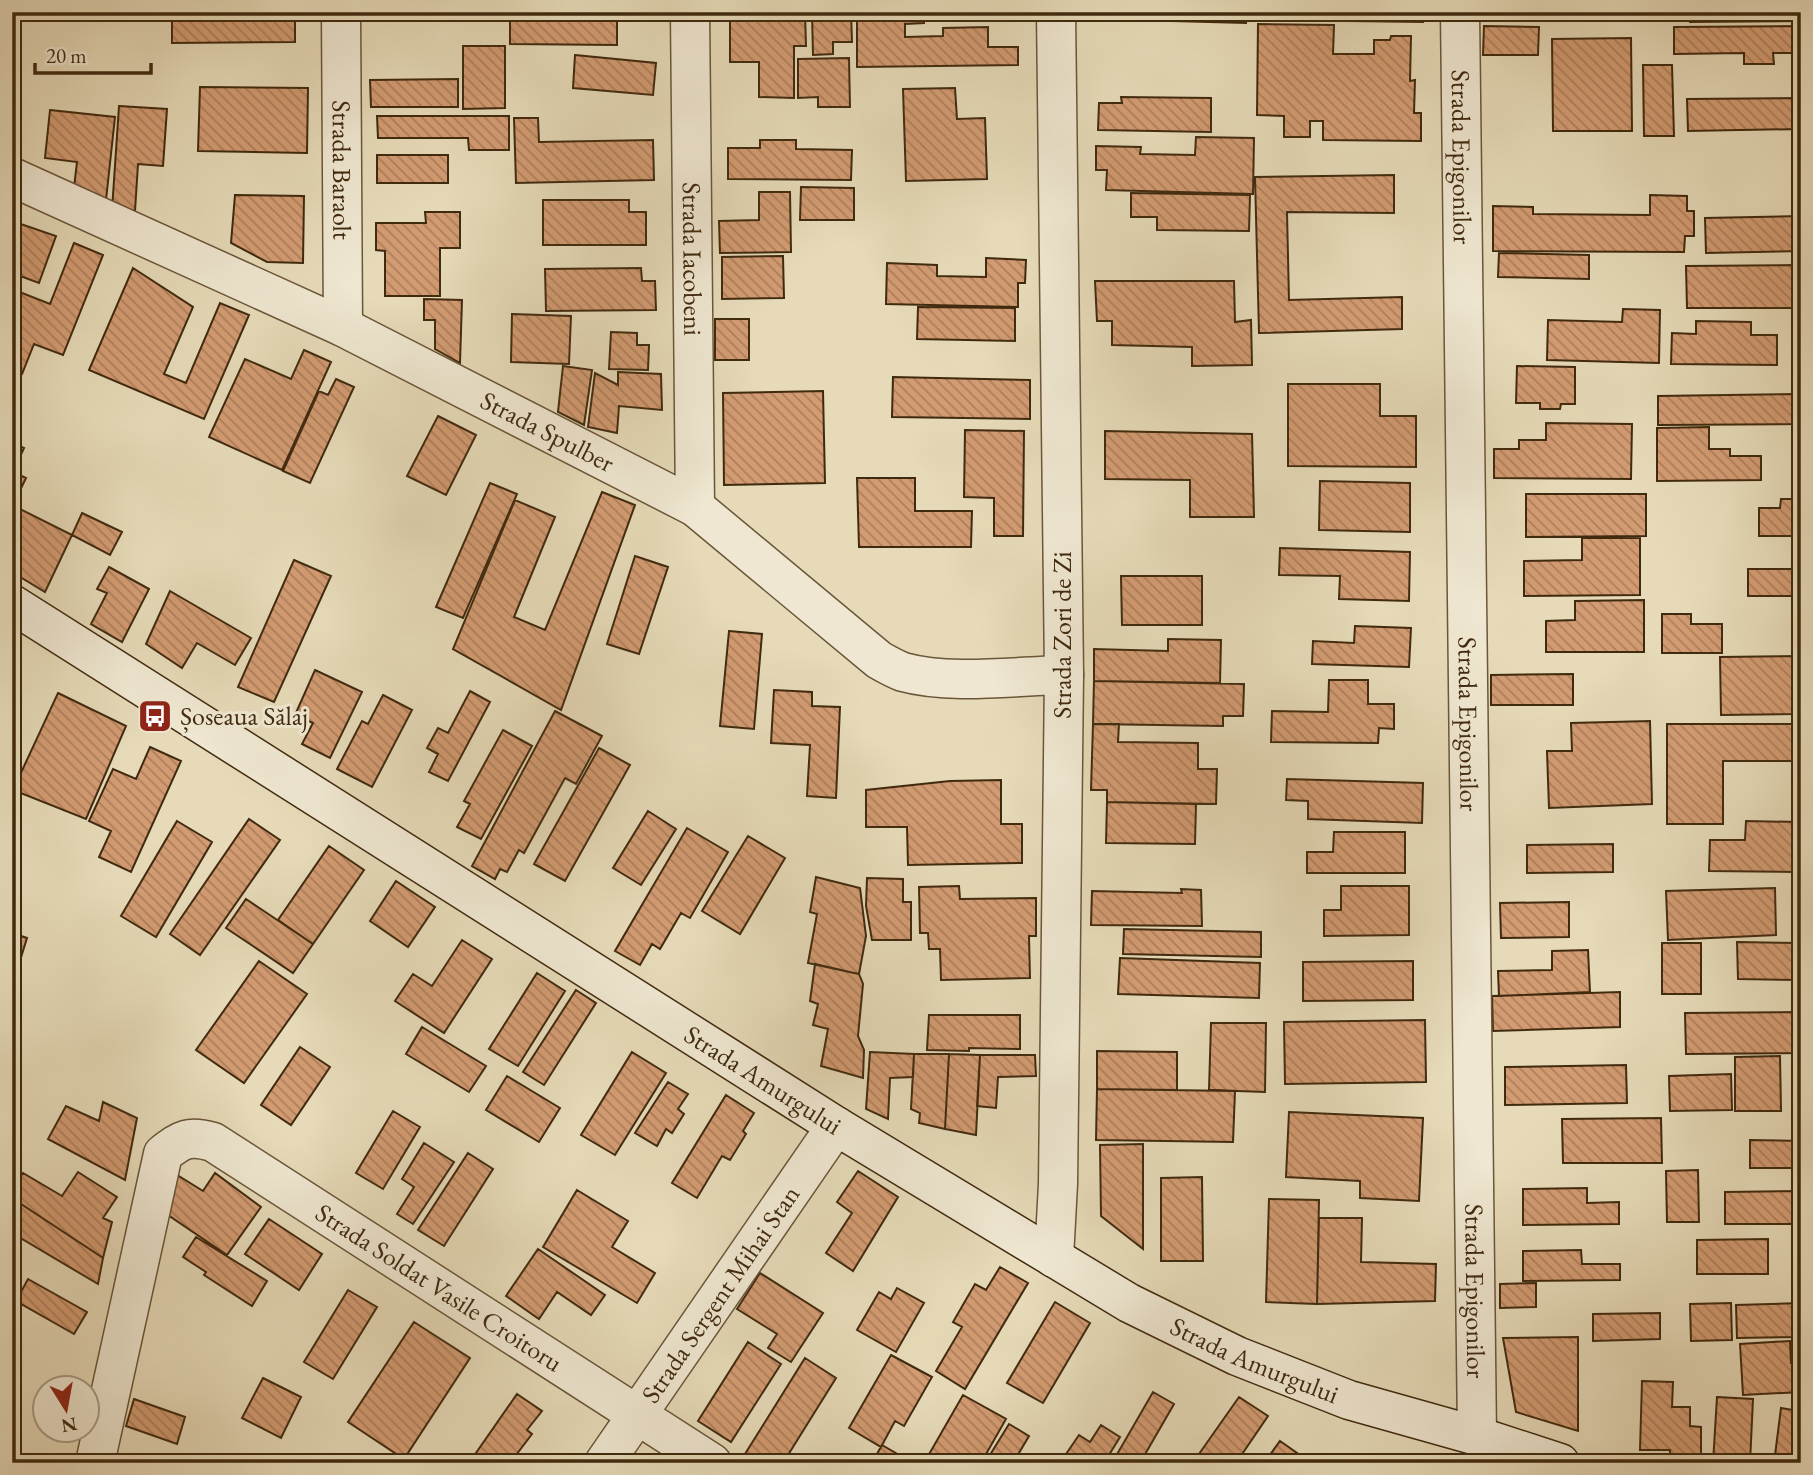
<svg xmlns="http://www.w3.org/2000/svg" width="1813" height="1475" font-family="'EB Garamond',serif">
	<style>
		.building { fill: url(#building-back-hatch); stroke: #402a0f; stroke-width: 2 }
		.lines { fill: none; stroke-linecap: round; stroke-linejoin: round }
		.street-casing { stroke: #6a5639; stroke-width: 41 }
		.secondary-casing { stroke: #402a0f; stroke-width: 41 }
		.street { stroke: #efe7d1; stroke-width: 38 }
		.secondary { stroke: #efe7d1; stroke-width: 38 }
		.labels { text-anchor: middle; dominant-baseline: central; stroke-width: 6; stroke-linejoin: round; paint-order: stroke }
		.street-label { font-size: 26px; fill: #402a0f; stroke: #efe7d1 }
		.poi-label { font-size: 26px; fill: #402a0f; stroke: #efe7d1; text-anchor: start }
	</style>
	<defs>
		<pattern id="building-back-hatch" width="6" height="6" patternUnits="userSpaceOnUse" patternTransform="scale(1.75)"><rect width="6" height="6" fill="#d39b72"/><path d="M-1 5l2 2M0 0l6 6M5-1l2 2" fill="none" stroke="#ad7f5c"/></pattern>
	</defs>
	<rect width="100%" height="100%" fill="#e6dab8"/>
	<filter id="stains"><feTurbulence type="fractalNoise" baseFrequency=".00286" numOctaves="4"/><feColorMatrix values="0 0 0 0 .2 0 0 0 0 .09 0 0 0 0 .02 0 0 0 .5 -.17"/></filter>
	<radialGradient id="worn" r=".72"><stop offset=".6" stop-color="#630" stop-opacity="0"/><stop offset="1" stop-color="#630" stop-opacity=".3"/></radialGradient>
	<path class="building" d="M172,12h123v30l-123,1z
		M405,12h80v5l-80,3z
		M510,12h107v33l-107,-1z
		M730,12h75l1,34h-12v52l-35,-1v-35h-29z
		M812,12h39l1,30h-19v12l-20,1z
		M857,12h67v11l-19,1v13l38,-1v-8l45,-1v20h30v18l-161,2z
		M1082,12h85v9l-85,-2z
		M1172,12h74v11l-74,-2z
		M1269,12h153l1,10 -154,-2z
		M1501,12h90v9h-90z
		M1690,12h111v9l-111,1z
		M1258,24l76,1 -1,29h41v-14h16l1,-4h20l-1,45 5,-1 -1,33h7v28l-98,-1v-19h-13v16h-26v-21l-27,-1z
		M1484,26l55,1 -1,28h-55z
		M1801,26v27h-28l1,11h-30v-11l-70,1v-27z
		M1631,38l1,93h-79l-1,-92z
		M463,46h42v62l-42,1z
		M575,55l81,8 -3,32 -80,-7z
		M849,58l1,49h-32v-10l-20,1v-39z
		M1643,65h29l2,71h-30z
		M458,79v28h-87l-1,-27z
		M200,87l108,1 -1,65 -109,-2z
		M955,88l2,31 28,-1 2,61 -81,2 -3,-92z
		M1121,97l90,1v34l-113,-2 1,-27h23z
		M1801,98v31l-113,2 -1,-32z
		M119,106l48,3 -4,57 -25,-2 -3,47 -23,-1z
		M50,110l65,7 -9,83 -33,-4 4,-34 -32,-4z
		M377,116h132v34h-40l-1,-12h-90z
		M514,118h24l1,24 114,-2 1,40 -138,3z
		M1196,137l58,1 -1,56 -147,-4 1,-20h-11v-24l45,1 -1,7 55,1z
		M760,140h36v9l56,1 -1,30 -123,-1v-31h32z
		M377,155h71v28h-71z
		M1394,175v38l-107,-1 2,88 113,-3v32l-143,4 -4,-156z
		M801,187l53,1v32h-54z
		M759,192h31l1,60 -71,1 -1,-32 40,-1z
		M1131,193l119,2 -1,36 -92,-1v-13h-26z
		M235,195l69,1 -1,67 -36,-1 -36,-19z
		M1650,195l37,1v15h7v25h-9l-1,16 -191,-1v-45l40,1v7l117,1z
		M543,200h86v12h17v33h-103z
		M425,212h35v36h-20v48h-55v-45l-9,-1v-27h50z
		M1801,216v35l-95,2 -1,-35z
		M12,221l44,15 -17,47 -27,-10z
		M74,243l29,12 -40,100 -29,-11 -12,30 -10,-3v-82l38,15z
		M1499,253l90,2v24l-91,-2z
		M783,256l1,42 -62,1v-42z
		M986,258l40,2 -1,23h-7v24l-132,-3 1,-41 50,2v11l49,1z
		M1801,265v43h-114l-1,-42z
		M133,268l60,39 -29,67 22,9 34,-80 29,12 -45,104 -115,-49z
		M641,268l1,13h13l1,29 -110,1 -1,-42z
		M1095,281h139l1,41 16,-2 1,45 -60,1v-19l-80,-2v-24h-15z
		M424,299l38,1 -2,63 -25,-14v-29h-11z
		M918,307l97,1v33l-98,-2z
		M1623,309l37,1 -1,53 -112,-3 1,-40 74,2z
		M512,314l59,2 -2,48 -58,-2z
		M715,319h34v41h-34z
		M1696,321l55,1v13h26v30l-106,-1 1,-31 24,1z
		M611,332l26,1v12h12l-1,25 -39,-1z
		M304,350l27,12 -49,108 -73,-33 36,-78 46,20z
		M563,366l29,4 -8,55 -26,-13z
		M1517,366l58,1v37h-14l-1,5h-20v-6h-24z
		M618,372l43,2 1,36 -43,-4 -2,27 -29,-6 7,-54 23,12z
		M893,377l137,3v39l-138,-2z
		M336,379l18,8 -44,96 -27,-12 36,-80 9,4z
		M1288,384h92v32h36v51l-128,-1z
		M823,391l2,92 -101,2 -1,-92z
		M1801,394v30l-143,1v-29z
		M438,416l38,19 -30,60 -39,-19z
		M1546,423l86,1 -1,55 -137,-1v-29h25v-9h27z
		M1709,427v22h21v7h31v24l-104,1v-53z
		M965,430l59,1 -1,105h-29v-38l-30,-1z
		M1105,431l147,3 2,83h-64v-37l-85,-1z
		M12,443l12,5 -11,24 13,6 -13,27z
		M857,478h58v33h57l-1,36h-112z
		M1320,481l90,2v49l-91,-2z
		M490,483l27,11 -54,124 -27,-11z
		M602,492l33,13 -74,205 -108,-61 62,-149 40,17 -41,100 31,13z
		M1526,494h120v42l-120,1z
		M1781,499h20v37h-42v-28h21z
		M12,505l60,30 -27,57 -33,-20z
		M82,513l40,19 -12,23 -38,-20z
		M1582,538h58v57l-116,1v-35l58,-1z
		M1280,548l130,4 -1,49 -70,-2 1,-23 -61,-1z
		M1801,548v48h-53v-27h46l-1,-20z
		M635,556l33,11 -29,87 -32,-10z
		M294,560l37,16 -57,126 -36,-15z
		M109,567l40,22 -27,53 -31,-18 16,-31 -10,-4z
		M1121,576h81v49h-80z
		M170,591l81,47 -16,27 -38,-22 -15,25 -36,-24z
		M1644,600v52h-98v-31l29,-1v-19z
		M1662,614h29v10h31v29h-60z
		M1355,626l56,2 -2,39 -97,-3 1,-23 41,2z
		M729,631l33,3 -8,95 -34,-3z
		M1168,639l53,1 -1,43 -126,-2v-32l74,2z
		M1801,656v30h-9l1,28 -72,1 -1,-58z
		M315,670l47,22 -32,66 -28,-14 11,-21 -18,-8z
		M1573,674v31h-82v-30z
		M1329,680h39v24h26v25l-15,-1 -1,15 -107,-1 1,-31 56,1z
		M1094,681l150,3 -1,32h-20v10l-130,-2z
		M774,690l38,2v14l28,1 -4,91 -29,-2 3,-51 -39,-2z
		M470,691l20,11 -42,79 -19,-9 9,-18 -11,-6 11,-20 10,5z
		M58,693l68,33 -40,93 -73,-29z
		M383,695l29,15 -40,77 -35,-18 25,-48 6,3z
		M555,711l47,25 -26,48 -11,-6 -41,75 -5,-3 -12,22 -7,-3 -5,10 -23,-13z
		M1650,721l2,83 -103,4 -2,-57h25l-1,-28z
		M1093,724h26l-1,18 80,1v26h19l-1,35 -109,-2v-12h-16z
		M1667,724h126v37h-70v63h-56z
		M503,730l29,16 -51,93 -24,-12 13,-23 -6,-3z
		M150,747l31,14 -50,111 -32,-15 12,-26 -22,-10 24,-52 23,10z
		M599,748l31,17 -65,116 -31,-17z
		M1287,779l136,4 -1,40 -114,-4v-18l-22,-1z
		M1001,780v44h21v39l-114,2 -1,-38h-41v-37l84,-9z
		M1107,802l89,2 -1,40 -89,-1z
		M648,811l28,18 -35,56 -28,-17z
		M249,819l31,21 -80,115 -30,-21z
		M177,821l35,21 -56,95 -35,-21z
		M1746,821l52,1 -1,50 -88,-1 1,-31h35z
		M687,828l41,24 -38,66 -9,-5 -21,36 -8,-5 -12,21 -25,-14z
		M1334,832h71v41h-98v-21h26z
		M748,836l37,22 -45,76 -38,-23z
		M1613,844v28l-86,1v-28z
		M329,846l35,24 -51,74 -35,-24z
		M816,877l44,11 6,48 -7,38 -51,-11 9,-49 -7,-2z
		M867,878l36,1v23h8v38h-39l-6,-34z
		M396,881l39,26 -27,40 -38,-26z
		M959,886l1,13 76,-1v38h-7l1,42 -89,2 -1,-31h-11l-1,-16h-8l-1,-46z
		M1341,886h68v49l-85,1v-26h17z
		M1775,888l1,47 -108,5 -2,-49z
		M1181,889l20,1 1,36 -111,-1 1,-34 90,2z
		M246,899l67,45 -20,29 -67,-45z
		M1569,902v35l-68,1 -1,-35z
		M1124,929l137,3v25l-138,-3z
		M12,933l15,5 -12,39h-3z
		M462,940l30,19 -48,74 -49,-32 18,-27 19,12z
		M1737,942l64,1v37l-63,-1z
		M1662,943h39v51h-39z
		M1588,950l2,42 -91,4 -1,-25 54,-1v-19z
		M1120,958l140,5 -1,35 -141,-4z
		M259,961l48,33 -63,89 -48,-33z
		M1413,961v39l-110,1v-39z
		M815,964l44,10 4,10 -5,52 6,14 -1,28 -42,-12 7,-37 -15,-4 5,-21 -8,-3z
		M537,973l28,18 -47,75 -29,-17z
		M576,990l20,13 -52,82 -21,-13z
		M1620,992v35l-127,4 -1,-35z
		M1801,1012v41l-115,1 -1,-41z
		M929,1015h91v34l-51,-1v3l-42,-1z
		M1425,1020l1,62 -141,2 -1,-62z
		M1211,1023h55l-1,69 -56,-2z
		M422,1027l64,39 -17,26 -63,-38z
		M300,1047l30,20 -39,58 -30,-20z
		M1097,1051l80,1v38l-80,-1z
		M632,1052l34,21 -51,82 -34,-20z
		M870,1052l44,2 -1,23 -23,1 -2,41 -22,-10z
		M914,1054h35l-4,75 -26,-6 1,-10 -9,-4z
		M949,1054l31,1 -4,80 -31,-6z
		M980,1055h55l1,21 -38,1 -2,31 -19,-2z
		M1780,1056l1,55h-46v-54z
		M1626,1065l1,38 -122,2v-38z
		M1731,1074l1,36 -62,1 -1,-35z
		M507,1076l53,32 -21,34 -53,-32z
		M668,1082l20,12 -10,15 6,5 -12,19 -6,-4 -9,17 -22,-13z
		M1097,1089l138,2 -2,51 -137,-2z
		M726,1095l28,18 -11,18 3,3 -16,26 -8,-4 -25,42 -25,-15z
		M103,1102l34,16 -12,62 -77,-41 18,-33 33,15z
		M393,1111l27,16 -37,62 -27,-16z
		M1289,1112l134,6 -4,83 -59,-3v-17l-74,-4z
		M1661,1118l1,45h-99l-1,-44z
		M1750,1140l51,1v27h-51z
		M424,1143l30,19 -41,62 -16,-10 17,-27 -12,-8z
		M1143,1144v105l-42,-33 -1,-71z
		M468,1153l25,16 -49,77 -26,-16z
		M1698,1170l1,52h-32l-1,-51z
		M858,1171l40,26 -45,74 -27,-18 26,-40 -15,-11z
		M78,1172l39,25 -14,21 9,4 -9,36 -91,-60v-10l11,-15 39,23z
		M174,1173l29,18 12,-18 46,34 -34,48 -62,-42z
		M1202,1177l1,84h-42v-83z
		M1587,1188v15l32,-1v22l-96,1v-36z
		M577,1190l51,31 -16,26 43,26 -18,30 -94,-56z
		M1801,1191v33h-76v-32z
		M12,1198l91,60 -5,26 -86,-51z
		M1269,1199l50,1 -2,104 -51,-2z
		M1319,1218h43l-1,44 75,2 -1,37 -118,3z
		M269,1219l53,35 -23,36 -54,-36z
		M196,1237l71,44 -15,25 -48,-31 2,-3 -23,-15z
		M1768,1239v35h-71v-34z
		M538,1249l67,46 -14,20 -34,-23 -18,27 -33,-23z
		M1581,1250l1,14h38v16l-97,1v-30z
		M1000,1267l28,16 -63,106 -29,-18 26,-44 -9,-5 22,-38 11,6z
		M760,1273l63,40 -32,49 -23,-14 9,-14 -40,-25z
		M28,1279l59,33 -13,22 -58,-33z
		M1536,1283v24l-36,1v-24z
		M897,1288l27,15 -28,49 -39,-22 22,-38 12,7z
		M348,1290l29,17 -44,72 -29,-17z
		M1055,1302l35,21 -47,80 -36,-20z
		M1731,1303l1,37 -41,1 -1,-37z
		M1801,1303v34l-64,1 -1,-33z
		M1660,1313v26l-67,2v-27z
		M414,1322l56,36 -66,101 -56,-37z
		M1578,1337v94l-62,-19 -13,-74z
		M1790,1341l1,22 10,-1v30l-58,3 -3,-51z
		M748,1342l33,22 -50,78 -33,-21z
		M891,1355l41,22 -28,49 -9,-5 -14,26 -32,-19z
		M805,1358l31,20 -53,85h-25l-13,-9z
		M263,1378l38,19 -20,41 -39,-20z
		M1642,1381l31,1 -1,25h18v19l11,1v36h-31v-13h-30z
		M1153,1392l21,12 -34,59h-28z
		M517,1394l25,17 -15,19 5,4 -19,25 -7,-4 -4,8h-33z
		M963,1395l43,24 -25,44h-57z
		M1239,1397l29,19 -32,47h-24l-13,-9z
		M1717,1397l36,2 -3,64h-37z
		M134,1399l51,18 -8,27 -51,-18z
		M1781,1408l18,3 -2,16h4v36h-27z
		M1009,1424l20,12 -16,27h-28z
		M1101,1425l19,12 -16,26h-36l1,-2 -5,-4 15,-22 11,7z
		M1280,1441l30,21v1h-46z
		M882,1445l31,18h-41z"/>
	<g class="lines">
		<g class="street-casing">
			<g id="street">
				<path id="s1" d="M341,12l2,315"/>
				<path id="s2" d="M690,12l5,495"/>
				<path id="s3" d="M1460,12l17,1424"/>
				<path id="s4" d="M12,177l331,150 352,180 184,153c7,4 16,9 24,12 47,13 112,4 161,3"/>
				<path d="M1054,1258l4,-74 6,-509 -8,-663"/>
				<path id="s5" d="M95,1463l68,-309c19,-15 26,-19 50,-12l499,321"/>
				<path id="s6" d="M604,1463l232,-337"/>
			</g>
		</g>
		<g class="secondary-casing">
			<g id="secondary">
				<path id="s7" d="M12,604l824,522 293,177 108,53 112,44 128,36 83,27"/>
			</g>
		</g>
		<use href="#street" class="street"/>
		<use href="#secondary" class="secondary"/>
	</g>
	<defs>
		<g id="bus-square" transform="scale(1.75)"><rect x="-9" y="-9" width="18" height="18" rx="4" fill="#8f2418" stroke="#efe7d1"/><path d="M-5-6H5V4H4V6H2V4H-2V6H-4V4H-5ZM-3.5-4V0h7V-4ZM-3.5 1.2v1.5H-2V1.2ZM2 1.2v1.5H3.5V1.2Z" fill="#fff"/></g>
	</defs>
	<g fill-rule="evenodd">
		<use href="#bus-square" x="155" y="716"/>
	</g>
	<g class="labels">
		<g class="street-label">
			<text stroke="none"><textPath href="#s3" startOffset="145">Strada Epigonilor</textPath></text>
			<text stroke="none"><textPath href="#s1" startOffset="158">Strada Baraolt</textPath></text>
			<text stroke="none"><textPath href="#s2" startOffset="247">Strada Iacobeni</textPath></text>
			<text stroke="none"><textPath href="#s4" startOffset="593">Strada Spulber</textPath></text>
			<text transform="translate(1062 635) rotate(-90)">Strada Zori de Zi</text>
			<text stroke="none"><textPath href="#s3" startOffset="712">Strada Epigonilor</textPath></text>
			<text stroke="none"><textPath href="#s7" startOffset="889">Strada Amurgului</textPath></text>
			<text stroke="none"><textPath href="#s5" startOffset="640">Strada Soldat Vasile Croitoru</textPath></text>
			<text stroke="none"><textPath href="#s3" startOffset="1279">Strada Epigonilor</textPath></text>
			<text stroke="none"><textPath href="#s6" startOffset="205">Strada Sergent Mihai Stan</textPath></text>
			<text stroke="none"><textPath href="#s7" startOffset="1456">Strada Amurgului</textPath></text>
		</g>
		<g class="poi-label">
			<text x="180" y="716">Șoseaua Sălaj</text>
		</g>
	</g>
	<rect width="1813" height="1475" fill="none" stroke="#e6dab8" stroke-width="42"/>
	<rect x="14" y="14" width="1785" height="1447" fill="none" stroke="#402a0f" stroke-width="3.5"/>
	<rect x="21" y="21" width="1771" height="1433" fill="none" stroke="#402a0f" stroke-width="2"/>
	<g transform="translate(66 1409) rotate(169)"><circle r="33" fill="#efe7d1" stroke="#a99b83" stroke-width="2"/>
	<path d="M0-5L12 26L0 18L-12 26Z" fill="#8f2418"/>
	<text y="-10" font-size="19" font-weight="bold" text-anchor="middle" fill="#402a0f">N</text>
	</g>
	<path d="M35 63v10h116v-10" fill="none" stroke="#402a0f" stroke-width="3.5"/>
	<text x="46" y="63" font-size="21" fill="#402a0f" stroke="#efe7d1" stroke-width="5" paint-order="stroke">20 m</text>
	<rect width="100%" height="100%" filter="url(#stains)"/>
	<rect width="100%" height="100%" fill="url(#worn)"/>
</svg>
